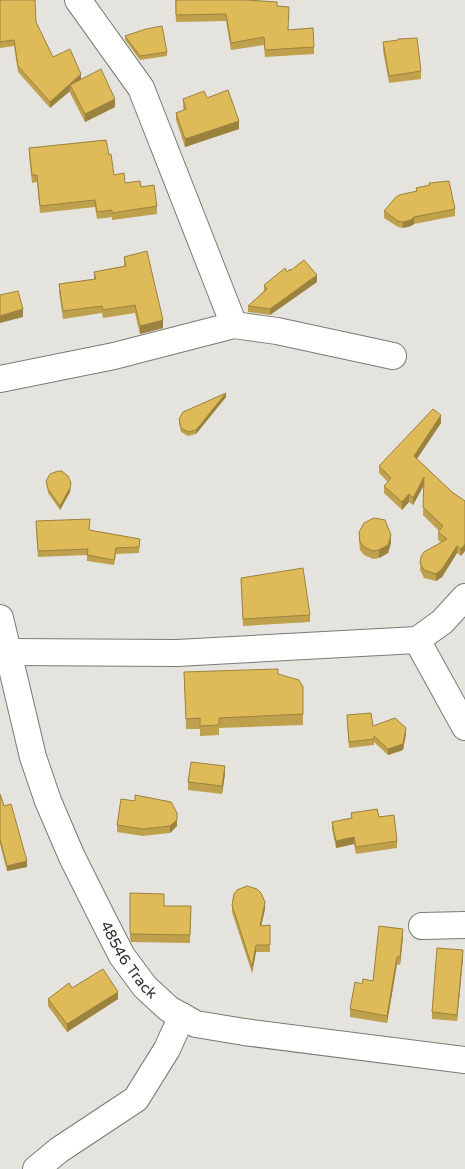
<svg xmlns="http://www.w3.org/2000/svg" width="465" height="1169" font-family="'Varela Round',sans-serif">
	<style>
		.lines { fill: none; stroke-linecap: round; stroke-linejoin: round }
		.minor-casing { stroke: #7c7a76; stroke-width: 28 }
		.minor { stroke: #fff; stroke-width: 26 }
		.wall { fill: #bfa04d }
		.shaded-wall { fill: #9b823e }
		.building { fill: #deba59; stroke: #9b823e }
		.labels { text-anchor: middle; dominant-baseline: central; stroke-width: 4; stroke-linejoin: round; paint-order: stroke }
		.street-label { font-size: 15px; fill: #2f2f2d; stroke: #f2f0ec }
	</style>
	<rect width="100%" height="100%" fill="#e4e3de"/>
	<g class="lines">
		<g class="minor-casing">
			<g id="minor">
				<path d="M78,0l63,88 93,237"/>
				<path d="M0,379l114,-23 120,-31 43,6 116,25"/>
				<path id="s1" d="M0,618l33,139 15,44 24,56 33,66 17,33 23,31 24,22 27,15 48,8 221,28"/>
				<path d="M417,640l48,87"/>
				<path d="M8,652l169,1 240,-13 25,-18 23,-25"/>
				<path d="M422,926l43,-1"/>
				<path d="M36,1169l23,-19 77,-51 31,-50 15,-33"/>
			</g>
		</g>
		<use href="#minor" class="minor"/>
	</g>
	<path class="wall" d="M0,0l36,22 17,35 62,50 -30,15 -15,-29v-2l-20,17 -32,-36 -4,-26 -14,2z
		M175,0l102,6 12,24 25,17v7l-49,3 -1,-12 -33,5 -5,-29 -50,1z
		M125,36l42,16v4l-27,4 -15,-20z
		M383,42l38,29v8l-32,4 -6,-33z
		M207,98l32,31 -54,18 -9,-27v-7l8,-3 -1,-3v-8z
		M29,148l80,7 5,20 11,8 16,4 16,19v8l-45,6v-3l-15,2 -2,-12 -55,6 -3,-31 -5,1 -3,-27z
		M429,183l26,26v7l-41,8 -3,2 -8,2 -5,-1 -14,-9v-7l32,-20v-3l13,-3z
		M124,257l39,71 -23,6 -5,-21 -32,5 -1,-5 -39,6 -4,-27v-8l35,-5v-7l30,-6z
		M290,271l27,11 -47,33 -22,-3v-6l16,-15v-6l23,-13z
		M226,397l-30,37 -8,2 -7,-4 -2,-9v-4z
		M441,423l-24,36 35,33 13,9 -4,55 -4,-3 -15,24 -6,4 -12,-3 -4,-8 1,-13 20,-15 -3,-2v-8l1,-1 -16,-16 1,-30 -11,20 -4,-3 -7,8 -18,-17v-7l4,-4 -9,-9v-7z
		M46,481l24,11 -10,18 -12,-17z
		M90,525l-1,5 51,9 -1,14 -23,1 -2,11 -27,-4v-6l-49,2 -2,-30z
		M359,532l32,11 -3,10 -9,5 -6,1 -9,-4 -4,-5 -1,-10z
		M241,578l69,37v7l-67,4z
		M184,672l94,2 25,13v38l-84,3v7l-19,1v-7h-14z
		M347,715l26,11 33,8 -3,16 -15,5 -14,-13v3l-25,3z
		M225,774l-3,20 -34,-4v-8z
		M0,794l27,73 -20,4 -7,-27z
		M177,813v13l-7,7 -27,3 -26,-4v-7z
		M351,813l28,4 18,24v7l-41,6 -2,-10 -18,4 -4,-19v-7l19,-4z
		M232,905l33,4 -4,17 9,-1v27h-14l-4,21 -20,-61z
		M164,906h27l-1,37 -59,-1 -1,-4v-7z
		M403,937l-3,28 -3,-1 -10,59 -37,-6v-8l12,-25 11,-3z
		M463,957l-6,64 -25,-2v-7z
		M72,988l46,11 -51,33 -19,-26v-7z"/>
	<path class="shaded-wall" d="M81,74v6l-11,5v6l-20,17v-6z
		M115,99v8l-30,15v-8z
		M239,121v8l-54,18v-8z
		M414,217v7l-3,2 -8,2v-6z
		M317,275v7l-47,33v-6z
		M23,309v8l-23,6v-7z
		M163,320v8l-23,6v-8z
		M226,393v4l-30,37v-4z
		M441,415v8l-27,40v-7z
		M424,477v8l-11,20v-7z
		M71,483l-1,9 -10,18v-4z
		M409,494v8l-7,8v-8z
		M391,535v8l-3,10 -9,5v-8z
		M465,544v7l-4,5v-7z
		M457,546v7l-15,24 -6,4v-7z
		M406,728v6l-3,16 -15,5v-6z
		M225,766v8l-3,20v-8z
		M177,820v6l-7,7v-7z
		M354,837v7l-18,4v-7z
		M27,861v6l-20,4v-5z
		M265,902v7l-5,23v-6z
		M403,929v8l-3,28v-8z
		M256,945v7l-4,21v-6z
		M463,950v7l-6,64v-6z
		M397,957v7l-10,59v-7z
		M118,992v7l-51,33v-8z"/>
	<path class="building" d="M0,0h35l1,22 17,35 17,-8 11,25 -31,28 -32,-36 -4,-26 -14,2z
		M176,0h70l31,2v4l12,1 -1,23 25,-2 1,19 -49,3 -1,-13 -33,6 -5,-29 -50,1z
		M162,26l5,26 -27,4 -15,-20 21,-7z
		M417,38l4,33 -32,5 -6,-34 15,-2v-1z
		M101,69l14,30 -30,15 -15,-29z
		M228,90l11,31 -54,18 -9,-26 10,-4 -3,-10 21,-8 3,7z
		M106,140l3,15 2,-1 3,21 10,-2 1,10 15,-2 1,6 13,-2 3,21 -45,7v-3l-15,2 -2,-12 -55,6 -3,-31h-5l-3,-27z
		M449,181l6,28 -41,8 -3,3 -8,2 -5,-1 -14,-10 11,-13 4,-3 18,-4 -1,-3 14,-3 -1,-2z
		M147,251l16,69 -23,6 -5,-21 -32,5 -1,-4 -39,5 -4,-27 37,-5 -2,-7 32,-6 -2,-9z
		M304,260l13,15 -47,34 -22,-3 19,-17 -3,-4 21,-17 2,4 3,-3v2z
		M18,291l5,18 -23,7v-21z
		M226,393l-30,37 -8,2 -7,-4 -2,-9 4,-7z
		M433,409l8,6 -27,41 38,36 13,9v43l-4,5 -4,-3 -15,23 -6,5 -12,-4 -4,-7 1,-6 3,-5 23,-13 -9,-7 5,-6 -20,-19 1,-30 -11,21 -4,-4 -7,8 -18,-16 7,-8 -12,-12z
		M58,471h4l6,5 3,7 -1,5 -10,18 -12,-17 -2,-8 4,-7z
		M374,518l11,2 6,15 -3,10 -9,5 -6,1 -9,-4 -4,-5 -1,-10 5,-9z
		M90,519l-1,11 51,9 -1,8 -23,1 -2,12 -27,-5 1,-6 -50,2 -2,-30z
		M303,568l7,47 -67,4 -2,-41z
		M278,669v5l21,6 4,7v27l-84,4v7l-19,1v-8l-14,1 -2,-47z
		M371,713l2,13 22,-8 11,10 -3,16 -15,5 -14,-13v3l-25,3 -2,-27z
		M191,762l34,4 -3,20 -34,-4z
		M0,794l4,12 7,-2 16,57 -20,5 -7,-27z
		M135,795l36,7 6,11v7l-7,6 -27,3 -26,-4 4,-26 14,2z
		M377,809l2,8 15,-2 3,26 -41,6 -2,-10 -18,4 -4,-19 20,-4 -1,-5z
		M247,886l10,3 4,4 4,9 -5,24 10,-1v20h-14l-4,22 -20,-62 2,-11 3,-4z
		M130,893l34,1v12h27l-1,29 -59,-1 -1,-3z
		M379,926l24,3 -3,28h-3l-10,59 -37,-7 5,-27 7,2 1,-5 10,2z
		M437,948l26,2 -6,65 -25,-3z
		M103,969l15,23 -51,32 -19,-25 21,-16 3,5z"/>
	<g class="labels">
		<g class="street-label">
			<text stroke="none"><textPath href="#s1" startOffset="368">48546 Track</textPath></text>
		</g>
	</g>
</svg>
